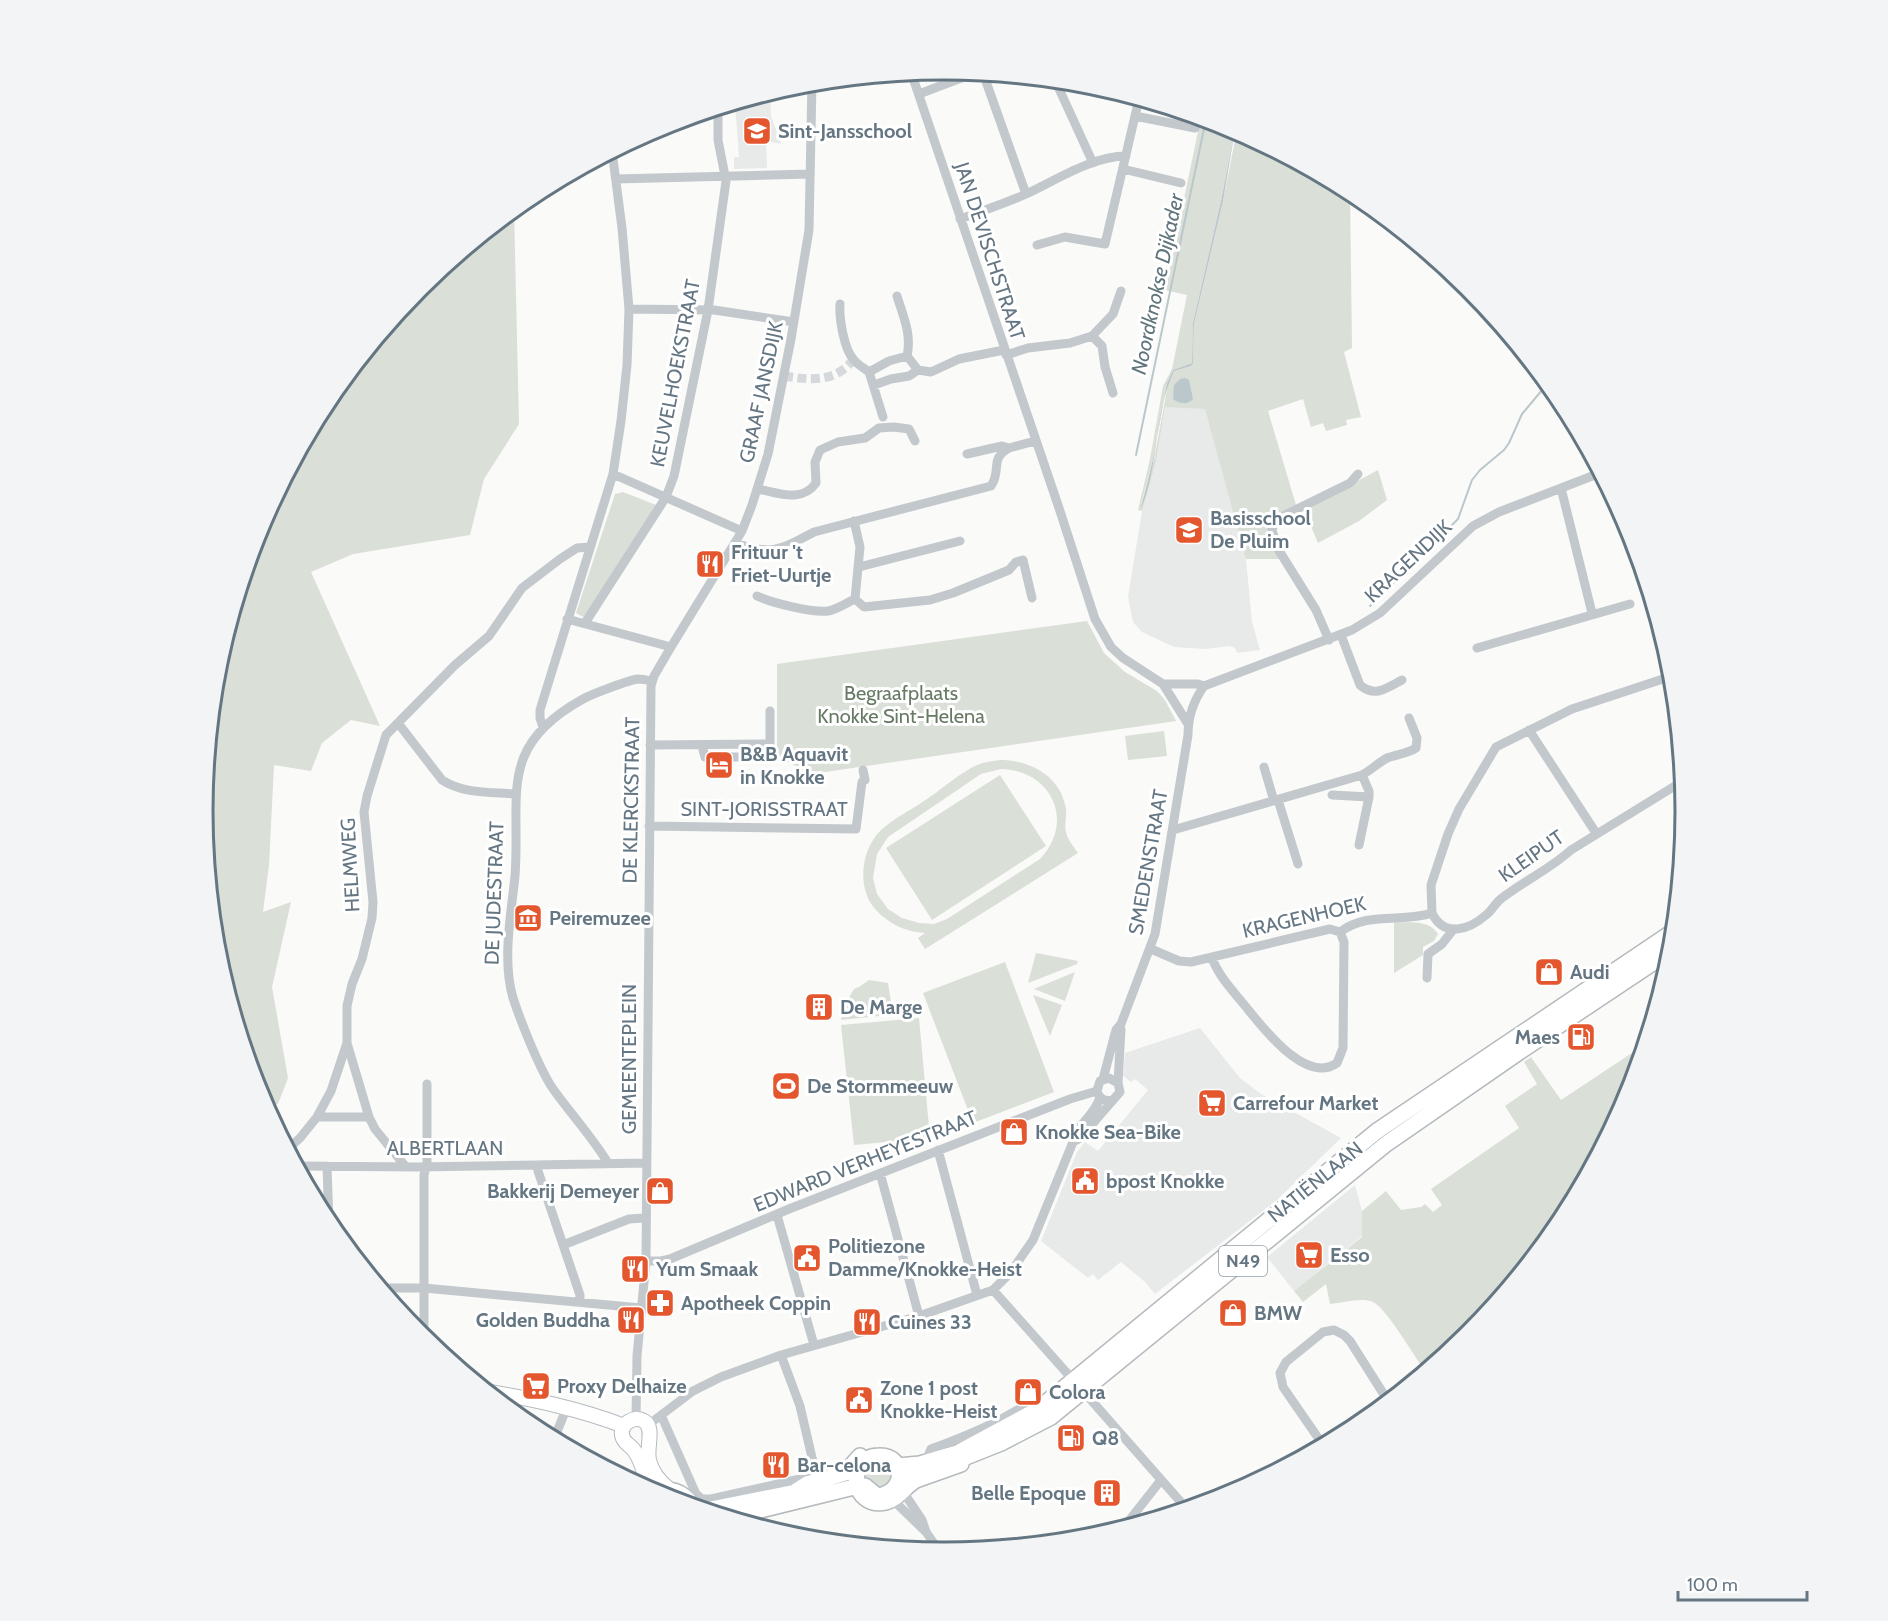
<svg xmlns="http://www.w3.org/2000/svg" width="1888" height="1621" font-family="Cabin,sans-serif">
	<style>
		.built { fill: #e8e9e9 }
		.green { fill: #dadfd7; fill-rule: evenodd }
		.water { fill: #bbc7cb }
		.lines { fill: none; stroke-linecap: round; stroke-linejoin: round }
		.stream { stroke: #bbc7cb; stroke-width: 2 }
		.minor-tunnel { stroke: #d5d9db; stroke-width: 9; stroke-dasharray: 9 4.5; stroke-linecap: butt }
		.secondary-casing { stroke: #b3babf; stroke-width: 16 }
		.primary-casing { stroke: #b5babe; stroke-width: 18 }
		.minor { stroke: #c3c8cc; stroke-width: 9 }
		.secondary { stroke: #fff; stroke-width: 14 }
		.primary { stroke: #fff; stroke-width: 15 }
		.labels { text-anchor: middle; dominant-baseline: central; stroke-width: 6; stroke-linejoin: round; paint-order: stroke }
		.shield { fill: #fff; stroke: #939fa8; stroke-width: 1.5 }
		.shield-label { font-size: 18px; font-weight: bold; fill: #657683 }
		.poi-label { font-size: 20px; font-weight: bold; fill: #657683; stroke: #fff; text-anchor: start }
		.street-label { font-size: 20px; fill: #657683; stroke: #fff }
		.park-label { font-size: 20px; fill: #687a64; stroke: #fff }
		.water-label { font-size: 21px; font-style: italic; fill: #60757c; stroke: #fff }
		.rim { fill: none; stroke: #657683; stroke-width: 3 }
	</style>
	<rect width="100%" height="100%" fill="#fafaf8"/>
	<path class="built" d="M770,92l1,24 10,28 -15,-3 1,27 -33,1v-12h5l-4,-54z
		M1165,406l40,3 40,140 7,73 8,28 -23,3 -2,-5 -5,-2 -25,3 -31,-2 -32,-15 -9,-10 -5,-25 14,-86 14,-49z
		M1200,1028l40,50 21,16 80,44 -63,61 -123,95 -10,-12 -24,-20 -23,18 -5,-6 -5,4 -47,-37 36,-89 8,-10 13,9 50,-61 -13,-11 -4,3 -8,-6 2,-23z
		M1355,1185l7,26v25l-68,55 -27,-34z"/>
	<path class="green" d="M1201,117l34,13 -14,71 -28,122 -1,40 -19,7 -6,13 -14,76 -13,49 14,-48 14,-76 6,-13 17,-5 2,-3 1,-39 29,-123 14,-71 113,61 2,157 -8,4 17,65 -15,3 1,5 -21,6 -3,-8 -12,4 -8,-28 -35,12 28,94 -22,12 -7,9 12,33h-33l-41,-150 -40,-2 -9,55 -14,49 -4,-1 12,-51 13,-73 9,-17 15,-74 -22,-5z
		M514,209l5,215 -35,55 -14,56 -117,19 -42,18 69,154 -29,-6 -29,23 -11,28 -37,-6 -5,100 -6,47 28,-10 -19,85 16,91 -10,26 -12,3 -7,-13 -42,-139 -14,-145 14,-145 42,-139 69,-128 92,-112z
		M1378,470l9,30 -28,21 -41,22 -14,-33z
		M623,492l33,13 -65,104 -8,8 -7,-4 39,-119z
		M1087,621l17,32 21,19 32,19 8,9 11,21 -365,53 -34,-18v-92z
		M1164,731l3,25 -39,4 -3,-24z
		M1000,760c30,0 61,16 66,49 1,7 -2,16 0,23 1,7 8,15 12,21l-153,96 -7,-11 7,-5c-19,-1 -36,-9 -49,-23 -20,-21 -15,-61 5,-80 13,-12 32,-21 46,-31 16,-11 33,-26 50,-34 7,-3 16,-4 23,-5zM1001,769c50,1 75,52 39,90l-93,60 -13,5 -15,-1 -17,-5 -14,-9 -11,-15 -4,-16 4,-24 11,-17 93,-63z
		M1000,775l46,71 -114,74 -46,-72z
		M1394,922c15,1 35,-3 44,12l-4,7 -11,6v8l-29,18z
		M1036,953l42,8 -1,3 -49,19z
		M1005,962l49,130 -81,31 -50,-130z
		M1075,972l-10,29 -31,-12z
		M869,980l19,3 3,19 -12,14 -38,4 3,-14 10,-17 5,-2z
		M1033,995l29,10 -12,31z
		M919,1018l11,120 -76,7 -13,-120z
		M1644,1045l-15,50 -69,128 -92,112 -43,36c-11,-15 -38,-62 -52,-69 -11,-5 -31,1 -43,2l-4,-20 -23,18 -9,-11 68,-54v-26l24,-20 15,19 20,-3 4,-3 8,8 9,-7 -11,-16 88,-61 -14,-22 32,-22 -13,-22 7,-5 30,43z
		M884,1460l13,16 -17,15 -21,-12 3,-11z"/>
	<path class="water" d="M1235,130l-12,71 -29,123 -1,39 -2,3 -17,5c-20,42 -15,95 -33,138l12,-50 14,-76 6,-13 19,-7 1,-40 28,-122z
		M1185,378l4,2 4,19c-5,6 -14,5 -20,0l1,-14 6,-6z"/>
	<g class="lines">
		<path class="stream" d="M1136,455l70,-336
			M1370,606l88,-87 14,-39 8,-10 24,-20 5,-7 13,-29 26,-31"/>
		<path class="minor-tunnel" d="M784,376c26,4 51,7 69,-16"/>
		<g class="secondary-casing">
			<path id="secondary" d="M490,1392c46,8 90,17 134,34
				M647,1488c-2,-13 -5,-28 -14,-39 -4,-5 -10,-6 -11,-14 -2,-11 12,-20 22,-14 11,7 2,26 5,39 3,13 10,21 20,29"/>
		</g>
		<g class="primary-casing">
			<path id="primary" d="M951,1463l50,-20 50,-26 335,-273 136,-94 150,-100
				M898,1466l22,-2 37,-11 80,-43 340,-279 297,-200
				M899,1480l29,-10
				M796,1491l11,-7 38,-11 15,-17
				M653,1492c16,-5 30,-1 39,13
				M706,1510l100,-20
				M732,1517l122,-30 11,-1 12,10c30,-3 29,-41 2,-40 -34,0 -28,54 7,46 12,-3 19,-16 30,-22l45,-16"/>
		</g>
		<path class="minor" d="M911,72l148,436 36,111 16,28 12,11 40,26 25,40
			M983,73l43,121
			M1055,80l38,83
			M919,94l58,-22
			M1135,116l60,12
			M1123,169l58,14
			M616,179l194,-5
			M960,219c22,-8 44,-15 66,-25 30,-14 67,-38 100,-38
			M1037,245l28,-8 40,7 34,-145
			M897,296c6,20 15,38 10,60
			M840,304c-1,14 4,46 14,56 4,5 10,8 15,12
			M629,309l85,1 80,12
			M1092,336l21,-22 8,-23
			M1006,355l22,-7 42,-5 22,-7 10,10 3,21 8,26
			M907,356l11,14 13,2 28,-13 45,-9
			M869,372l14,45
			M869,372l20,-11 18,-5
			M874,385l17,-6 18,-3 9,-6
			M967,454l35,-8 7,2 26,-7
			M613,474l129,57
			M1561,488l31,125
			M758,489c21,4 44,14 58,-6l-1,-21 5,-12 18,-8 27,-4 14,-10 15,-1 15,2 6,12
			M854,521l6,26 -5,52 9,8 66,-7 23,-7 56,-23 7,-8 7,-2 9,38
			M735,543c38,13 45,7 79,-11l177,-46c11,-16 -2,-27 18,-38
			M859,567l101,-26
			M757,596c15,7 56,17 71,15 10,-2 18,-8 27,-12
			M567,619l104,28
			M585,623l81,-126 8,-21 34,-166 18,-129 -8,-41v-32
			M1341,635l19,50c15,13 27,3 42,-5
			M1329,640l-13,-30 -38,-61 -6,-19 3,-9 4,-3 71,-35 8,-9
			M1477,648l153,-44
			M1163,684h35l6,2
			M398,723l44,57c21,14 49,12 73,14
			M543,727l-3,-9v-8l73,-236 8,-53 6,-56 2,-56 -7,-81 -10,-77
			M1529,730l67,103
			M650,745l120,-1v-33
			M702,746l3,11h62
			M1264,767l10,34
			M1332,795l37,2
			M1278,800l20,64
			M649,826l207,3 6,-47 3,-2 -2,-10
			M1173,830l189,-55c9,-5 16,-12 25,-17 10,-4 20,-4 29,-10l1,-10 -8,-20
			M1359,845l10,-48v-6l-7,-16
			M1432,913l-1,-28 17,-51 11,-25 37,-62 76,-38 100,-33
			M1151,949l28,12 12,1 139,-33 10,3c28,-21 62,-9 92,-19 12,25 37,17 54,2 6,-4 9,-12 16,-17 22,-17 48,-29 69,-48l112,-69
			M1212,958c7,19 22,34 34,49 17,21 60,78 91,56l6,-15 1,-106 -4,-10
			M1427,978l1,-24 14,-10 11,-14
			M347,1043l22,74 6,12 31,38
			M1103,1079l13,-49 5,-6 34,-90 33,-199c0,-17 6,-35 16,-49l148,-56 28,-17 93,-87 26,-14 101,-39
			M1118,1083l-9,-5 -9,3 -3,10c2,8 8,11 16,9l7,-8 -2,-9 3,-54
			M317,1117h52
			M1073,1142l7,-4 33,-38
			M288,1149l12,-11 17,-21 14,-26 16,-48v-37l5,-22 10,-25 10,-41 1,-16 -9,-90 3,-16 19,-61 69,-70 34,-29 33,-48 38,-29 17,-11 13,-1
			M938,1150l39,145
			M608,1163c-17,-28 -39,-51 -57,-77 -13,-21 -30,-64 -38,-88 -11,-38 -2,-83 2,-122 6,-81 -19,-129 68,-177 9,-5 46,-19 55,-20 4,0 9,1 14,2
			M537,1165l1,6 42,124v7
			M297,1166l121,1 228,-4
			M327,1166l2,58
			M880,1173l39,143
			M777,1215l37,130
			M563,1245l66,-26 16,-1
			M646,1261h15l9,-2 119,-50 281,-110 27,-8
			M381,1288h43l217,20
			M993,1290l81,91
			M424,1339v-164l3,-12v-79
			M781,1355l19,51 17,73
			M1084,1392l102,116
			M661,1415l35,79 6,5h9l102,-23
			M636,1419l1,-63 9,-95 5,-575 3,-10 17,-29 71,-116 10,-26 16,-51 23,-115 18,-109 3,-148
			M648,1425l45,-34 28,-14 60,-22 138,-39 74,-26 17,-17 23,-33 40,-98c4,-19 22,-26 27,-45
			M554,1439l13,-32
			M1323,1445l-40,-58 -3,-14 6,-11 37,-30 11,-2 10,5 6,6 38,60
			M928,1456l3,-7c38,-14 71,-28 104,-50l7,7
			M900,1487l22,33 4,12
			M893,1500l33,32 14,20
			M1124,1527l37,-47"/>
		<use href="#secondary" class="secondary"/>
		<use href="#primary" class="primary"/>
	</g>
	<defs>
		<g id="school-square" transform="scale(1.5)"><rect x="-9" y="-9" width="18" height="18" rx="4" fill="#e4572e" stroke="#fff"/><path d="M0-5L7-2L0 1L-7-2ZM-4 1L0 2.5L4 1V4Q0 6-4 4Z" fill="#fff"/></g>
		<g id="restaurant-square" transform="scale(1.5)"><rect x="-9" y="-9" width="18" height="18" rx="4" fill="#e4572e" stroke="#fff"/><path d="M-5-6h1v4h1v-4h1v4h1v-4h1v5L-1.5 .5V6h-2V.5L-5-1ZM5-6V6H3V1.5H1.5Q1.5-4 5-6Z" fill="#fff"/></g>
		<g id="hotel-square" transform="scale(1.5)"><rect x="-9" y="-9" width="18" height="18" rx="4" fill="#e4572e" stroke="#fff"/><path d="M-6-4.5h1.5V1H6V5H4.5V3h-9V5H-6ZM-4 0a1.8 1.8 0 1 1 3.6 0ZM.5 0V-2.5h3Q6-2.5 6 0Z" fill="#fff"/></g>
		<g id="museum-square" transform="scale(1.5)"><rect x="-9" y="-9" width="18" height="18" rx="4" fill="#e4572e" stroke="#fff"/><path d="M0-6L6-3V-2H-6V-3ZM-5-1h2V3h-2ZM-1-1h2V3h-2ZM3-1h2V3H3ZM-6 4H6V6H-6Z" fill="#fff"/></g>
		<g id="shop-square" transform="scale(1.5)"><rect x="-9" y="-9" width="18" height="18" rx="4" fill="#e4572e" stroke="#fff"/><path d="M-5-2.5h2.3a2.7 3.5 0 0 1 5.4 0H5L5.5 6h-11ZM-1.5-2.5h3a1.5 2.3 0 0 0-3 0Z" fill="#fff"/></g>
		<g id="building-square" transform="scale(1.5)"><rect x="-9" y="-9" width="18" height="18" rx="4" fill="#e4572e" stroke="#fff"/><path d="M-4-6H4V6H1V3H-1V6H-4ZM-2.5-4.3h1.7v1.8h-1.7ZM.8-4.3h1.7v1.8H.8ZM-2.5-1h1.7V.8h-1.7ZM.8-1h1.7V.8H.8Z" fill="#fff"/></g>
		<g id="fuel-square" transform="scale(1.5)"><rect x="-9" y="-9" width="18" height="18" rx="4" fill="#e4572e" stroke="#fff"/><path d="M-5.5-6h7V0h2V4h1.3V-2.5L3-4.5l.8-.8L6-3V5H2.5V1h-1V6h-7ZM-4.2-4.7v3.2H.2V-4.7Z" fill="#fff"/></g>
		<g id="stadium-square" transform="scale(1.5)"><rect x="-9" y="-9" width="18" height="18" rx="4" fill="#e4572e" stroke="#fff"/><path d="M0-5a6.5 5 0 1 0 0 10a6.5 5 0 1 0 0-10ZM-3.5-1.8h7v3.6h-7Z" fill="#fff"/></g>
		<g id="supermarket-square" transform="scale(1.5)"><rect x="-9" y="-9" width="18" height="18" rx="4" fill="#e4572e" stroke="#fff"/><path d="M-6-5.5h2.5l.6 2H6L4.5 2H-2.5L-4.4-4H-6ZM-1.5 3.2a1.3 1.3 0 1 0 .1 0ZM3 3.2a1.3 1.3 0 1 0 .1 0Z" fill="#fff"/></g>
		<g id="civic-square" transform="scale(1.5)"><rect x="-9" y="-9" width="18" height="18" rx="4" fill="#e4572e" stroke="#fff"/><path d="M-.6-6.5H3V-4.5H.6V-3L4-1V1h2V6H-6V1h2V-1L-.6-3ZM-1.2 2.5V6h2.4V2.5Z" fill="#fff"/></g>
		<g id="pharmacy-square" transform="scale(1.5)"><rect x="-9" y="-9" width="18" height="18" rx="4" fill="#e4572e" stroke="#fff"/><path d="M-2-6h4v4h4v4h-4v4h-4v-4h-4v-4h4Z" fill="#fff"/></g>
	</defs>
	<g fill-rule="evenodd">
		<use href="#school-square" x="757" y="131"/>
		<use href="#school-square" x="1189" y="530"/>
		<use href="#restaurant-square" x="710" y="564"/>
		<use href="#hotel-square" x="719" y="765"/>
		<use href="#museum-square" x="528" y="918"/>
		<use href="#shop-square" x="1549" y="972"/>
		<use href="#building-square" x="819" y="1007"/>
		<use href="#fuel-square" x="1581" y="1037"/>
		<use href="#stadium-square" x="786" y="1086"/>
		<use href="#supermarket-square" x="1212" y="1103"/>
		<use href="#shop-square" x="1014" y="1132"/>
		<use href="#civic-square" x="1085" y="1181"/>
		<use href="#shop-square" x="660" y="1191"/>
		<use href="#supermarket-square" x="1309" y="1255"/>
		<use href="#civic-square" x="807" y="1258"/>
		<use href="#restaurant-square" x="635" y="1269"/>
		<use href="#pharmacy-square" x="660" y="1303"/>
		<use href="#shop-square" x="1233" y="1313"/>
		<use href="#restaurant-square" x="631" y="1320"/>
		<use href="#restaurant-square" x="867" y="1322"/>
		<use href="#supermarket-square" x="536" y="1386"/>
		<use href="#shop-square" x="1028" y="1392"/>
		<use href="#civic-square" x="859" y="1400"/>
		<use href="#fuel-square" x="1071" y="1438"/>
		<use href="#restaurant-square" x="776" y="1465"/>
		<use href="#building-square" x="1107" y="1493"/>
	</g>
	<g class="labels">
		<rect class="shield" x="1219" y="1246" width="48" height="30" rx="4.5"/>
		<g class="shield-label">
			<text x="1243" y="1261">N49</text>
		</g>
		<g class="poi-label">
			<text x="778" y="131">Sint-Jansschool</text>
			<text x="1210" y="518">Basisschool<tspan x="1210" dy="23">De Pluim</tspan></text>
			<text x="731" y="552">Frituur 't<tspan x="731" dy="23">Friet-Uurtje</tspan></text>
			<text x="740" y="754">B&amp;B Aquavit<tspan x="740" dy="23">in Knokke</tspan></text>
			<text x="549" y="918">Peiremuzee</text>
			<text x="1570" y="972">Audi</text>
			<text x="840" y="1007">De Marge</text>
			<text x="1560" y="1037" text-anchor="end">Maes</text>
			<text x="807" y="1086">De Stormmeeuw</text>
			<text x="1233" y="1103">Carrefour Market</text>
			<text x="1035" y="1132">Knokke Sea-Bike</text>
			<text x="1106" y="1181">bpost Knokke</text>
			<text x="639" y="1191" text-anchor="end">Bakkerij Demeyer</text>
			<text x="828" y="1246">Politiezone<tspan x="828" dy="23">Damme/Knokke-Heist</tspan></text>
			<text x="1330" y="1255">Esso</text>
			<text x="656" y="1269">Yum Smaak</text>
			<text x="681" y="1303">Apotheek Coppin</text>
			<text x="1254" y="1313">BMW</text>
			<text x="610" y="1320" text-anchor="end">Golden Buddha</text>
			<text x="888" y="1322">Cuines 33</text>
			<text x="557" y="1386">Proxy Delhaize</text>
			<text x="880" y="1388">Zone 1 post<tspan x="880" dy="23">Knokke-Heist</tspan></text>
			<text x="1049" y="1392">Colora</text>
			<text x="1092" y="1438">Q8</text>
			<text x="797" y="1465">Bar-celona</text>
			<text x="1086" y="1493" text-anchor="end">Belle Epoque</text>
		</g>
		<g class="street-label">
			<text transform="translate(990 251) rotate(72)">JAN DEVISCHSTRAAT</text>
			<text transform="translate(675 373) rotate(-79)">KEUVELHOEKSTRAAT</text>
			<text transform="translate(761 392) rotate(-78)">GRAAF JANSDIJK</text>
			<text transform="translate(1408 561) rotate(-43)">KRAGENDIJK</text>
			<text transform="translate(631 800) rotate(-89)">DE KLERCKSTRAAT</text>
			<text x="764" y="809">SINT-JORISSTRAAT</text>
			<text transform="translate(1531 856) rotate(-35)">KLEIPUT</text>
			<text transform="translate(1148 862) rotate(-80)">SMEDENSTRAAT</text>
			<text transform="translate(350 865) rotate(-93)">HELMWEG</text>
			<text transform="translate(494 893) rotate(-88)">DE JUDESTRAAT</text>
			<text transform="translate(1304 917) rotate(-13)">KRAGENHOEK</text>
			<text transform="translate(629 1059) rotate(-90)">GEMEENTEPLEIN</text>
			<text x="445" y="1148">ALBERTLAAN</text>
			<text transform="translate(865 1161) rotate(-22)">EDWARD VERHEYESTRAAT</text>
			<text transform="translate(1315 1182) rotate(-39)">NATIËNLAAN</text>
		</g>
		<g class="park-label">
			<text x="901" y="693">Begraafplaats<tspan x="901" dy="23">Knokke Sint-Helena</tspan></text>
		</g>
		<g class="water-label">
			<text transform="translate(1157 284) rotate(-78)">Noordknokse Dijkader</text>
		</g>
	</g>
	<path d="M0 0H1888V1621H0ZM213 811a731 731 0 1 1 1462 0a731 731 0 1 1-1462 0Z" fill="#f3f4f5" fill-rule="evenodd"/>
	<path class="rim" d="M213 811a731 731 0 1 1 1462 0a731 731 0 1 1-1462 0Z"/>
	<path d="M1678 1591v9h129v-9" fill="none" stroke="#657683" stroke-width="3"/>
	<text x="1687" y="1591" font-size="18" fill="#657683" stroke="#ffffff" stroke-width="4.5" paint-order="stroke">100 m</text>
</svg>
